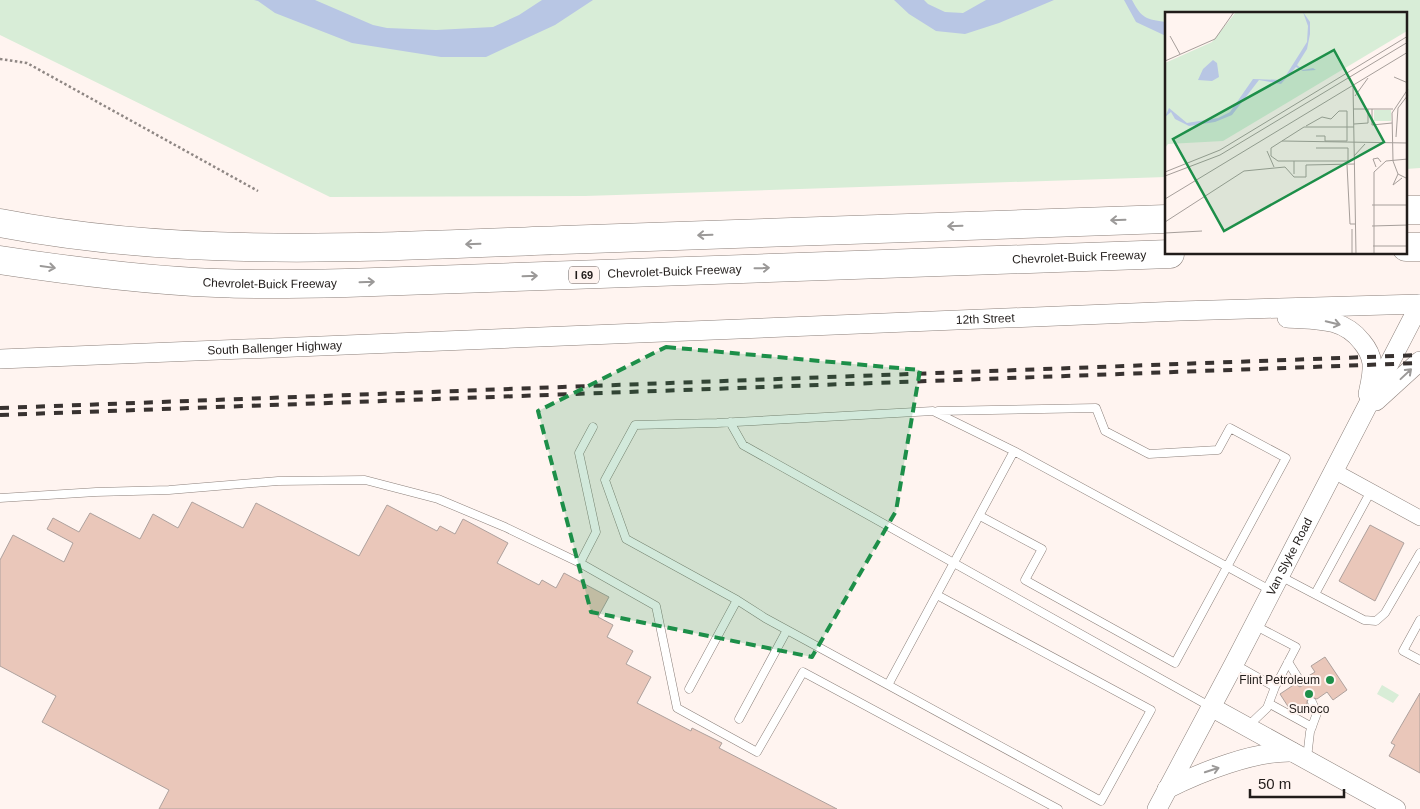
<svg xmlns="http://www.w3.org/2000/svg" width="1420" height="809" font-family="Arial,sans-serif">
	<style>
		.green { fill: #d8edd7 }
		.water { fill: #b8c6e4 }
		.building { fill: #eac7ba; stroke: #aea19d }
		.lines { fill: none; stroke-linecap: round; stroke-linejoin: round }
		.service-casing { stroke: #8c807b; stroke-width: 9 }
		.minor-casing { stroke: #8c807b; stroke-width: 16 }
		.tertiary-casing { stroke: #8c807b; stroke-width: 20 }
		.motorway-casing { stroke: #8c807b; stroke-width: 29 }
		.path { stroke: #8f8784; stroke-width: 2.5; stroke-dasharray: 2.5 2.5; stroke-linecap: butt }
		.service { stroke: #fff; stroke-width: 8 }
		.minor { stroke: #fff; stroke-width: 15 }
		.tertiary { stroke: #fff; stroke-width: 19 }
		.motorway { stroke: #fff; stroke-width: 28 }
		.rail { stroke: #383230; stroke-width: 4; stroke-dasharray: 9 9; stroke-linecap: butt }
		.oneway { stroke: #9b9998 }
		.marked { fill: #1d8f49; fill-opacity: 0.2; stroke: #1d8f49; stroke-width: 4; stroke-dasharray: 10 6; stroke-linejoin: round }
		.poi-dot { fill: #1d8f49; stroke: #fff4f0; stroke-width: 2 }
		.labels { text-anchor: middle; dominant-baseline: central; stroke-width: 4; stroke-linejoin: round; paint-order: stroke }
		.shield { fill: #fff4f0; stroke: #645d5a; stroke-width: 1 }
		.shield-label { font-size: 11px; font-weight: bold; fill: #211c1a }
		.street-label { font-size: 12px; fill: #211c1a; stroke: #fff4f0 }
		.poi-label { font-size: 12px; fill: #211c1a; stroke: #fff4f0; text-anchor: end }
		.inset-road { fill: none; stroke: #a69e9a; stroke-width: 1 }
		.view { fill: #1d8f49; fill-opacity: 0.15; stroke: #1d8f49; stroke-width: 2.5 }
		.inset-edge { fill: none; stroke: #211c1a; stroke-width: 2.5 }
	</style>
	<rect width="100%" height="100%" fill="#fff4f0"/>
	<path class="green" d="M0,0h1420v168l-14,1v-155h-240v163l-581,19 -255,1 -330,-162z
		M1382,685l17,10 -6,8 -16,-9z"/>
	<path class="water" d="M254,0h61l58,25 14,3 49,2 57,-3 26,-12 23,-15h51l-38,25 -69,32h-45l-89,-14 -77,-30 -17,-12z
		M894,0h30l4,4 17,8 18,1 23,-13h68l-55,23 -34,11 -29,-3 -27,-17z
		M1124,0h8c10,19 14,19 34,22v14l-30,-14z"/>
	<path class="building" d="M192,502l51,26 13,-25 103,53 28,-51 50,26 3,-5 15,8 8,-15 45,24 -11,20 42,22 3,-5 14,8 8,-15 45,24 -11,20 15,8 -6,12 26,14 -7,13 25,13 -14,26 54,28 1,-3 30,15 -3,5 118,61h-678l10,-19 -127,-68 14,-26 -56,-30v-106l13,-25 51,27 9,-19 -26,-14 6,-11 26,14 11,-19 50,26 13,-25 25,14z
		M1370,525l34,18 -29,58 -36,-20z
		M1325,657l22,33 -14,10 -6,-8 -10,7 -7,-2 -3,4v4l-11,7 -7,-4 -9,-14 15,-10 5,3 3,-2 3,-4 -1,-3 10,-6 -4,-6z
		M1420,693v80l-31,-17 6,-11 -4,-2z"/>
	<g class="lines">
		<g class="service-casing">
			<path id="service" d="M938,411l158,-3 9,23 44,23 69,-4 12,-22 56,30 -111,205 -150,-83 17,-31 -62,-33
				M730,422l13,23 468,262
				M0,498l96,-6 73,-2 109,-9 87,-1 73,19 67,28 75,36 76,43 21,102 80,44 46,-80 255,137
				M580,563l16,-31 -17,-79 14,-26
				M1280,576l84,44 12,1 9,-8 35,-60
				M1315,594l56,-103
				M737,600l28,18 336,183 50,-91 -214,-115
				M1420,620l-17,31 17,9
				M1288,662l12,19
				M1234,664l41,23 21,-40 -42,-22
				M888,685l126,-234
				M689,689l48,-89 -111,-61 -21,-59 30,-55 82,-2 216,-12 81,40 258,140
				M1270,704l42,23
				M739,719l48,-89
				M1247,727l20,-19 8,-21
				M1307,758l3,-26 7,-19 -5,-11"/>
		</g>
		<g class="minor-casing">
			<path id="minor" d="M1334,471l86,47"/>
		</g>
		<g class="tertiary-casing">
			<g id="tertiary">
				<path d="M1287,318c29,2 56,-1 75,24 5,6 9,14 10,21 1,10 -2,22 -4,31"/>
				<path id="s1" d="M0,359l1180,-48 240,-7"/>
				<path d="M1376,401l44,-40"/>
				<path d="M1211,707l185,102"/>
				<path d="M1167,789c34,-17 87,-38 125,-37"/>
				<path id="s2" d="M1157,809l77,-145 186,-360"/>
			</g>
		</g>
		<g class="motorway-casing">
			<g id="motorway">
				<path d="M1406,210h14"/>
				<path d="M0,223c186,36 374,24 562,17 201,-7 403,-14 604,-21"/>
				<path d="M1406,247h14"/>
				<path id="s3" d="M0,260c72,11 144,20 216,23 43,2 87,1 130,0l824,-29"/>
			</g>
		</g>
		<path class="path" d="M0,59l27,4 231,128"/>
		<use href="#service" class="service"/>
		<use href="#minor" class="minor"/>
		<use href="#tertiary" class="tertiary"/>
		<use href="#motorway" class="motorway"/>
		<path class="rail" d="M0,408l1420,-53
			M0,415l1420,-52"/>
	</g>
	<defs><path id="oneway-shaft" d="M-6 0H5M1.5-3L5.5 0L1.5 3" fill="none" stroke-width="1.6" stroke-linecap="round" stroke-linejoin="round" transform="scale(1.25)"/></defs>
	<g class="oneway">
		<use href="#oneway-shaft" transform="translate(1118 220) rotate(178)"/>
		<use href="#oneway-shaft" transform="translate(955 226) rotate(178)"/>
		<use href="#oneway-shaft" transform="translate(705 235) rotate(178)"/>
		<use href="#oneway-shaft" transform="translate(473 244) rotate(178)"/>
		<use href="#oneway-shaft" transform="translate(48 267) rotate(8)"/>
		<use href="#oneway-shaft" transform="translate(762 268) rotate(-2)"/>
		<use href="#oneway-shaft" transform="translate(530 276) rotate(-2)"/>
		<use href="#oneway-shaft" transform="translate(367 282) rotate(-2)"/>
		<use href="#oneway-shaft" transform="translate(1333 323) rotate(14)"/>
		<use href="#oneway-shaft" transform="translate(1406 374) rotate(-43)"/>
		<use href="#oneway-shaft" transform="translate(1212 770) rotate(-18)"/>
	</g>
	<path class="marked" d="M666,347l254,23 -24,141 -84,146 -221,-45 -53,-201z"/>
	<g class="poi-dot">
		<circle cx="1330" cy="680" r="5"/>
		<circle cx="1309" cy="694" r="5"/>
	</g>
	<g class="labels">
		<rect class="shield" x="569" y="266.5" width="30" height="17" rx="4"/>
		<g class="shield-label">
			<text x="584" y="275">I 69</text>
		</g>
		<g class="street-label">
			<text stroke="none"><textPath href="#s3" startOffset="1081">Chevrolet-Buick Freeway</textPath></text>
			<text stroke="none"><textPath href="#s3" startOffset="676">Chevrolet-Buick Freeway</textPath></text>
			<text stroke="none"><textPath href="#s3" startOffset="271">Chevrolet-Buick Freeway</textPath></text>
			<text stroke="none"><textPath href="#s1" startOffset="986">12th Street</textPath></text>
			<text stroke="none"><textPath href="#s1" startOffset="275">South Ballenger Highway</textPath></text>
			<text stroke="none"><textPath href="#s2" startOffset="285">Van Slyke Road</textPath></text>
		</g>
		<g class="poi-label">
			<text x="1320" y="680">Flint Petroleum</text>
			<text x="1309" y="709" text-anchor="middle">Sunoco</text>
		</g>
	</g>
	<g transform="translate(1165 12)">
		<rect width="242" height="242" fill="#fff4f0"/>
		<path d="M71,0h171v19l-184,110 -55,3 -3,4v-85l47,-21zM209,98h17v11h-17z" fill="#d8edd7"/>
		<path d="M138,0l7,10v12l-3,15 -10,16 6,5 10,-2 3,2 -13,1 -7,-4 -15,17 -22,-4 -27,35 -17,7 -26,4 -14,-7 -4,-7 -6,5 4,-9 18,15 31,-5 12,-6 23,-33 30,1 24,-38 1,-16zM48,48l4,3 2,14 -7,4 -14,-1 5,-11z" fill="#b8c6e4"/>
		<path class="inset-road" d="M5,24l10,18M0,49l50,-22 19,-27M229,65l14,6M188,73l3,169M243,77l-16,24 1,48 5,13 10,5M190,84l13,-18M188,97h40M207,97v16l20,-2M189,112l14,-1v-14M141,114l16,-9 9,2 8,-8h8v30h-22v-5h-9M231,125l2,-29 10,-13M117,129l126,2M102,139l7,16M189,144l11,-12M129,149h54v-13h-32M182,153l3,59h6M211,155l-3,-8 5,-1 3,4M0,160l55,-22 188,-114M129,162v-13h-16l-7,-5v-8l33,-21h50M233,162l-5,11 9,-7M0,164l55,-21 188,-113M0,187l243,-147M207,193h36M0,210l79,-51 41,-4 9,10h12v-12l49,-1M207,214l36,-1M0,221l37,-2M208,234h35M187,242v-25M209,242v-82l12,-11 22,-2"/>
		<path class="view" d="M169,38l50,92 -160,89 -51,-92z"/>
		<rect width="242" height="242" class="inset-edge"/>
	</g>
	<path d="M1250 789v8h94v-8" fill="none" stroke="#211c1a" stroke-width="2.5"/>
	<text x="1258" y="789" font-size="15" fill="#211c1a" stroke="#fff4f0" stroke-width="4" paint-order="stroke">50 m</text>
</svg>
